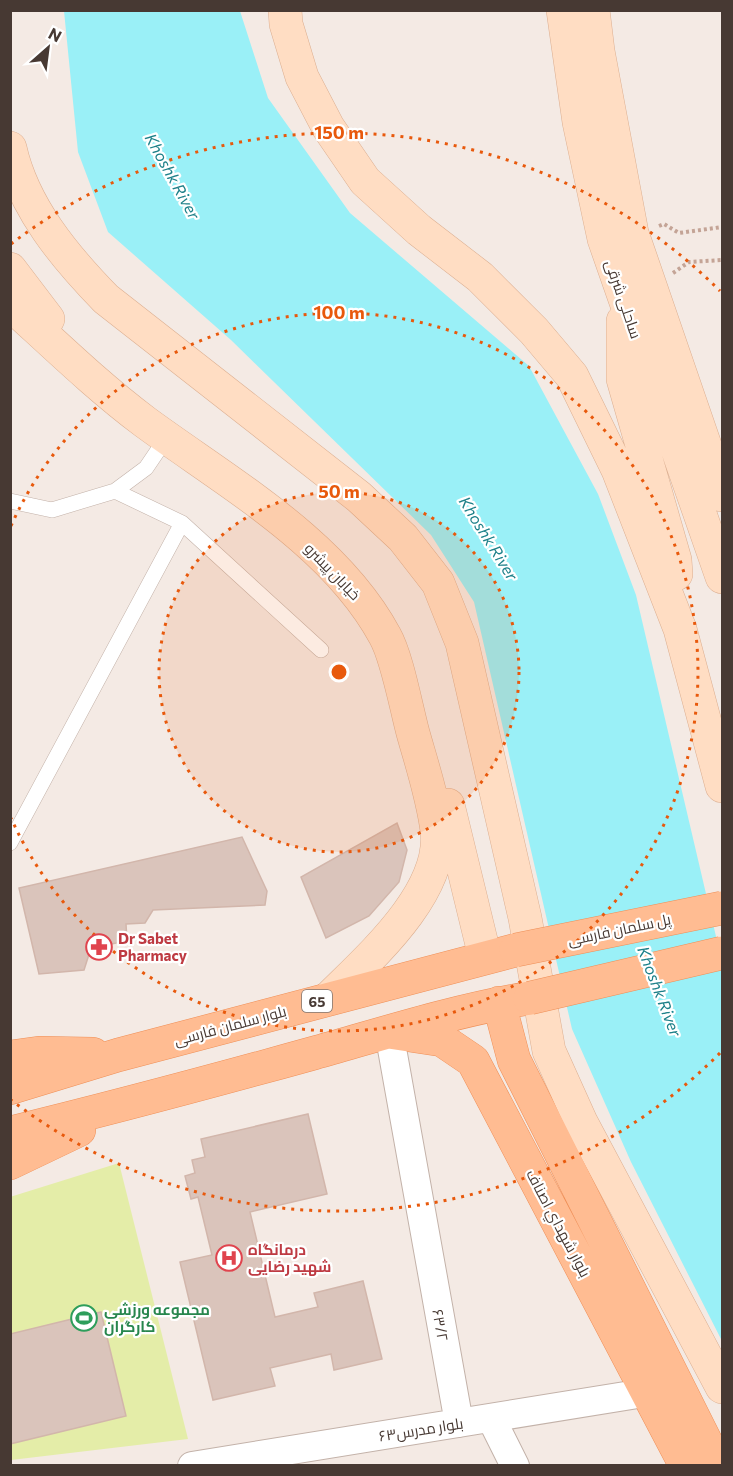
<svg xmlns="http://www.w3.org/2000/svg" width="733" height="1476" font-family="Commissioner,Cairo,sans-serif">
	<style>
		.green { fill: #e4eda8 }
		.water { fill: #9af0f7 }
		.building { fill: #dac4bb; stroke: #d2b6ab; stroke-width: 1.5 }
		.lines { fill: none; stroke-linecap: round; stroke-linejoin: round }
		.service-casing { stroke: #c3b2a9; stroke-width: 16 }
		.minor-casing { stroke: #c3b2a9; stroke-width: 30 }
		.secondary-casing { stroke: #dcaf91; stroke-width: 34 }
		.primary-casing { stroke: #ef8f57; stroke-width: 34 }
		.path { stroke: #c4a496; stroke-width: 4; stroke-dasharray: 3 3; stroke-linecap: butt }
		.service { stroke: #fff; stroke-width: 15 }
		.minor { stroke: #fff; stroke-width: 28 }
		.secondary { stroke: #ffddc3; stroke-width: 33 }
		.primary { stroke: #ffbc92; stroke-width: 33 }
		.primary-bridge-casing { stroke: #ef8f57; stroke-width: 34; stroke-linecap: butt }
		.primary-bridge { stroke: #ffbc92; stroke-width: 33 }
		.ring { fill: none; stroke: #e8590c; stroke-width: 3; stroke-dasharray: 3 6 }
		.labels { text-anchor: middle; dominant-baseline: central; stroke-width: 4.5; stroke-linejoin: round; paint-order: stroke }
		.shield { fill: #fff; stroke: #7e7470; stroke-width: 1.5 }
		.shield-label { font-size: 14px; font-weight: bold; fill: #473933 }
		.street-label { font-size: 15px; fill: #473933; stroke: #fff }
		.health-label { font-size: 15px; font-weight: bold; fill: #be3a42; stroke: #fff; text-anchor: start }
		.leisure-label { font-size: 15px; font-weight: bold; fill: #27864d; stroke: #fff; text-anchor: start }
		.water-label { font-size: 16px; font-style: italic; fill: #1d8089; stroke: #fff }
		.centre { fill: #e8590c; stroke: #fff; stroke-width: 3 }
		.ring-label { font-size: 18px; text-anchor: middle; font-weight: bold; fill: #e8590c; stroke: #fff; stroke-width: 4.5; stroke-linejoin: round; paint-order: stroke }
	</style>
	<rect width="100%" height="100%" fill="#f4eae4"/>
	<path class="green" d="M119,1163l69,276 -177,21 -1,-263z"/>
	<path class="water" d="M64,11h176l28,87 82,115 179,153 69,128 38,101 86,367v379l-91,-179 -59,-133 -98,-427 -43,-67 -200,-195 -123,-108 -30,-80z"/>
	<path class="building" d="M397,823l10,27 -8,32 -30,34 -43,22 -25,-61z
		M242,837l25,54 -2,14 -112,5 -8,13 -19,1 1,17 -36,7 -7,22 -45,4 -20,-86z
		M308,1114l19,80 -77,18 25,105 43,-10 -4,-14 49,-12 19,78 -48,11 -3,-16 -61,14 5,18 -62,14 -33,-138 32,-7 -14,-58 -7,2 -6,-23 10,-3 -3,-13 13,-3 -4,-18z
		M101,1312l25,104 -116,28v-110z"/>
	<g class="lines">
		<g class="service-casing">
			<path id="service" d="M115,491l31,-23 21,-31
				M10,501l42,9 63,-19 67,32 139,127
				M10,843l172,-320"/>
		</g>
		<g class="minor-casing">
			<path id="minor" d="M389,1032l70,391
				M491,1418l24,48
				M192,1466l458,-74"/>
		</g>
		<g class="secondary-casing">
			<path id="secondary" d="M285,10l1,14 16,53 26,50 37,54 54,49 61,47 54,54 38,45 46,94 62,159 42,157
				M563,10l16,112 25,117 118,338
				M593,10l5,41 34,182 90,262
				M10,148c13,59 55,109 96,151l253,198 44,41 35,45 24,60 63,275 24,133 32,71 141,265
				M10,269l38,50
				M10,304c44,40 87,82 135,118 83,61 190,121 240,214 12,21 21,71 28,97 9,32 20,65 24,98 7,62 -68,127 -108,167
				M623,321v58l52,181 1,14
				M448,805l37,152"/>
		</g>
		<g class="primary-casing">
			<path id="primary" d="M499,1003l15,57 204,406
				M389,1032l53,8 31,21 213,405
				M10,1057l29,-4 54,1
				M10,1088l108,-33 398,-105
				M10,1133c102,-25 203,-52 304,-80 71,-20 143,-43 216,-55
				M10,1163l69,-33"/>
		</g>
		<path class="path" d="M659,226l5,-2 15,9 43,-6
			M673,273l16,-11 33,-2"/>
		<use href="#service" class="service"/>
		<use href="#minor" class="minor"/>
		<use href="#secondary" class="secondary"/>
		<use href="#primary" class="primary"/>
		<g class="primary-bridge-casing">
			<path id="primary-bridge" d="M516,950l206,-42
				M530,998l192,-45"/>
		</g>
		<use href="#primary-bridge" class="primary-bridge"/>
	</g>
	<circle cx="339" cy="672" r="180" fill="#e8590c" fill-opacity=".12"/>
	<g class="ring">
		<circle cx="339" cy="672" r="180"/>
		<path d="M11 526A359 359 0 1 1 11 818"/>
		<path d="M720 1053A539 539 0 0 1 11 1100M11 244A539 539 0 0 1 720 291"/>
	</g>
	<defs>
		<g id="pharmacy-ring" transform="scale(1.35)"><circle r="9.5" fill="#fff" stroke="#e0444e" stroke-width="1.5"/><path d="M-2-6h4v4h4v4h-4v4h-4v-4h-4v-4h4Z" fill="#e0444e"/></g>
		<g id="hospital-ring" transform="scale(1.35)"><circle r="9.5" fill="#fff" stroke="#e0444e" stroke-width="1.5"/><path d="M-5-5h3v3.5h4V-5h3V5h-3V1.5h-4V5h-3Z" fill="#e0444e"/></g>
		<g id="stadium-ring" transform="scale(1.35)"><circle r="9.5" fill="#fff" stroke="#2e9e5b" stroke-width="1.5"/><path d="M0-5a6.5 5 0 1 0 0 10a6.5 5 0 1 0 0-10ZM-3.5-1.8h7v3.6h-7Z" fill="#2e9e5b"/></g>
	</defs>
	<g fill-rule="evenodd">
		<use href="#pharmacy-ring" x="99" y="947"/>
		<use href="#hospital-ring" x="229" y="1258"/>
		<use href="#stadium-ring" x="84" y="1318"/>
	</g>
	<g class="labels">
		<rect class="shield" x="302" y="990" width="30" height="22" rx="4.5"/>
		<g class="shield-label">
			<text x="317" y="1001">65</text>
		</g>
		<g class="street-label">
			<text transform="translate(624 299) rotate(71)">ساحلی شرقی</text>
			<text transform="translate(333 571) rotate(46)">خیابان پیشرو</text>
			<text transform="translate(619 929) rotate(-12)">پل سلمان فارسی</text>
			<text transform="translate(230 1025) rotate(-15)">بلوار سلمان فارسی</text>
			<text transform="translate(559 1223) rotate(62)">بلوار شهداي اصناف</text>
			<text transform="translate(441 1325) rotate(80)">۶۳/۲</text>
			<text transform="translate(421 1429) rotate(-9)">بلوار مدرس۶۳</text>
		</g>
		<g class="health-label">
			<text x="118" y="938">Dr Sabet<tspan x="118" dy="17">Pharmacy</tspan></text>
			<text x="248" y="1249">درمانگاه<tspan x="248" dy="17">شهید رضایی</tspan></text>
		</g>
		<g class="leisure-label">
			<text x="104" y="1309">مجموعه ورزشی<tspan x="104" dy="17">کارگران</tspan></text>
		</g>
		<g class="water-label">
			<text transform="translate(173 176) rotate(61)">Khoshk River</text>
			<text transform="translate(489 538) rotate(58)">Khoshk River</text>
			<text transform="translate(660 991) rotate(69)">Khoshk River</text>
		</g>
	</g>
	<circle cx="339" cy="672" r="9" class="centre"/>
	<g class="ring-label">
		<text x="339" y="139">150 m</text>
		<text x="339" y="319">100 m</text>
		<text x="339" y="498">50 m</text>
	</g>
	<rect width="733" height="1476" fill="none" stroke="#473933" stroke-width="24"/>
	<g transform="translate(48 48) rotate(28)" stroke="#ffffff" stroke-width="4.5" paint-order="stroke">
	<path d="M0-4.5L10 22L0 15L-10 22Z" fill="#473933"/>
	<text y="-9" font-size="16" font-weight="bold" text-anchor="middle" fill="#473933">N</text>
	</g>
</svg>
